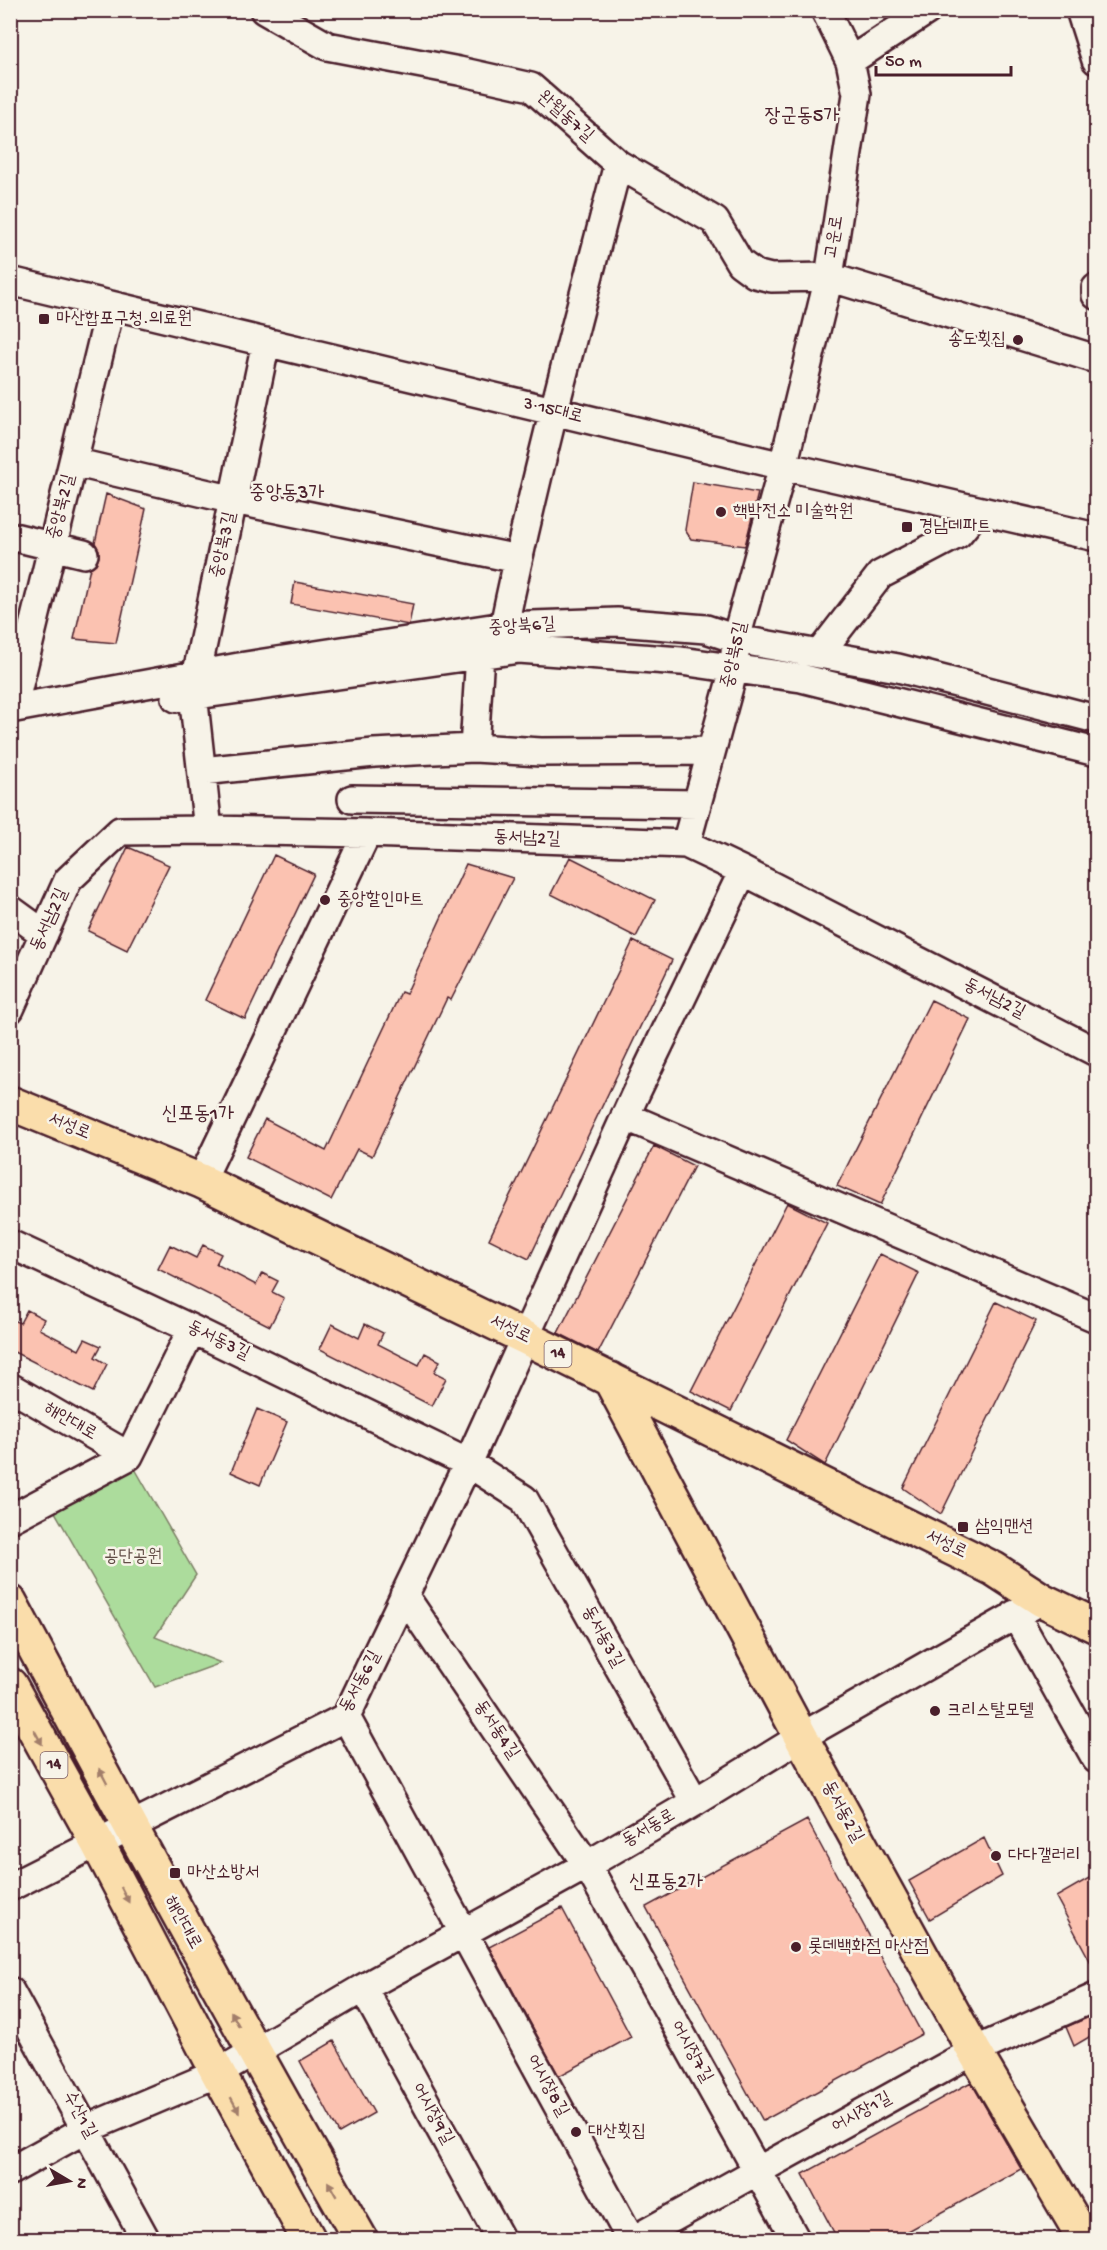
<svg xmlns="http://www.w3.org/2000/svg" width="1107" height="2250" font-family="'Gochi Hand','Poor Story',sans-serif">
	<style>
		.green { fill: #acdc9c; stroke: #7b7e64; stroke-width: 1.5 }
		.building { fill: #fbc2b1; stroke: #4a1f2b; stroke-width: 1.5 }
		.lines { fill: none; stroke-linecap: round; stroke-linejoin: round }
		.minor-casing { stroke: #4a1f2b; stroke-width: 32 }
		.major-casing { stroke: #4a1f2b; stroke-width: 38 }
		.minor { stroke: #f7f3e8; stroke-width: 27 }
		.major { stroke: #faddab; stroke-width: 33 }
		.oneway { fill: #a27e6b }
		.poi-dot { fill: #4a1f2b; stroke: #f7f3e8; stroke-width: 2 }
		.labels { text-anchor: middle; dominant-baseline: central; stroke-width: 5; stroke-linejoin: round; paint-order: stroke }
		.shield { fill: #f7f3e8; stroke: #7e5f64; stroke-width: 1.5 }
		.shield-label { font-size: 16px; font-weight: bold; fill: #4a1f2b }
		.street-label { font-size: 18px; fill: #4a1f2b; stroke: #f7f3e8 }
		.poi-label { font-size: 18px; fill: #4a1f2b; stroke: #f7f3e8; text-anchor: start }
		.park-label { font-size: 18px; fill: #624e47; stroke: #f7f3e8 }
		.neighbourhood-label { font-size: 20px; fill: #4a1f2b; stroke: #f7f3e8 }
	</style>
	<rect width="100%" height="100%" fill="#f7f3e8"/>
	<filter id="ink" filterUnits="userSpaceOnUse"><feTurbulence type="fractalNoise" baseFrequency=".0167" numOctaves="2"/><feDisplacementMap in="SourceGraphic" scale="12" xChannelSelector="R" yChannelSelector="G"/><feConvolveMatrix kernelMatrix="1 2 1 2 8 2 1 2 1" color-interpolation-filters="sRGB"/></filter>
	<g filter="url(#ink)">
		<path class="green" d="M134,1467l62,108 -41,62 66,26 -66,24 -104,-182z"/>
		<path class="building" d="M693,482l65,11 -13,53 -54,-7 -6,-9z
			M106,494l40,15 -30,134 -42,-4 16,-71 6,-4 3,-7v-7l-4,-7z
			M295,582l118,22 -4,21 -118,-21z
			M128,847l41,18 -42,85 -39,-19z
			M274,855l40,19 -69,145 -40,-19z
			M570,857l85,43 -19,37 -85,-43z
			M466,864l47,14 -62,122 -4,-2 -75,158 -15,-7 -26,51 -85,-43 19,-38 61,32 75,-159 5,2z
			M633,941l39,19 -143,299 -40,-20z
			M931,1000l39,19 -90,186 -43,-19z
			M654,1146l40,20 -96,187 -40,-20z
			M787,1203l40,20 -96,188 -40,-20z
			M170,1245l26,13 7,-13 18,9 -5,10 40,21 6,-12 16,8 -6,11 12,6 -14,28 -112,-57z
			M880,1254l39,19 -94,192 -39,-25z
			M996,1302l40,19 -95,193 -38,-26z
			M27,1310l17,9 -5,10 40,21 6,-11 16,7 -6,11 12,7 -14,28 -83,-42v-31l10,4z
			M332,1324l27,14 6,-14 18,9 -5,11 41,21 6,-12 15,8 -6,11 12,6 -14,28 -112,-57z
			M257,1409l30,13 -27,63 -29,-13z
			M807,1820l115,214 -159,87 -117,-214z
			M984,1838l18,38 -72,43 -21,-38z
			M1096,1874v98l-40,-75z
			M562,1908l69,129 -72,39 -70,-129z
			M1096,2014v19l-22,13 -8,-19z
			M334,2041l40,72 -35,20 -39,-72z
			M971,2082l50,87 -129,71h-54l-35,-66z"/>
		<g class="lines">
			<g class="minor-casing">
				<path id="minor" d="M264,10l63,36 132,25 72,16 87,77 97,57 25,42 15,11 16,4 58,-1 267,82
					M1080,10l16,50
					M850,61l78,-51
					M10,281l773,185 313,71
					M1096,288v7
					M73,462l161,38 284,59
					M10,536l74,18
					M504,626c32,-155 74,-308 114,-462
					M819,654l79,14 198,51
					M176,698l343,-49 162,12 120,17 295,74
					M10,709l229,-42 265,-41 113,-4 89,7 30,10 83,15 61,-79 78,-41 19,-23
					M13,709l98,-404
					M474,748l67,4 170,-1
					M202,771l172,-18 100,-5 6,-94
					M352,799l345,5
					M208,830l-14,-127 2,-26 70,-335
					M686,844l48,-175 2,-30 47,-173 46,-189 28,-183 -7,-33 -25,-51
					M11,910l33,24
					M10,1009l58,-129 52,-49 88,-1 159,3 319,11 57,27 353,181
					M625,1116l471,202
					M201,1181l166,-348
					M10,1244l182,85 276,134 56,36 171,303
					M10,1387l119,69
					M10,1519l119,-63 63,-127
					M404,1595l183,270 209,375
					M1015,1614l81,145
					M346,1717l285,523
					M10,1887l336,-170 122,-254 166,-366 109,-226
					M363,1988l138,252
					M10,1991l136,249
					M10,2171l76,-42 132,-56 145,-85 224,-123 108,-63 106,-65 241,-137
					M633,2240l341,-189 122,-54"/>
			</g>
			<g class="major-casing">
				<path id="major" d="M10,1103l191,78 323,156 470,232 48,31 54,26
					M610,1379l191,358 173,314 111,189
					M10,1602c114,214 230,427 351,638
					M10,1685l88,159 120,229 91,167"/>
			</g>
			<use href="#minor" class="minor"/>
			<use href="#major" class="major"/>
		</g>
		<defs><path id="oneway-solid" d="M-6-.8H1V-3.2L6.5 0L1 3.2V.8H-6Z" transform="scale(1.5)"/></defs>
		<g class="oneway">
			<use href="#oneway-solid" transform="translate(38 1737) rotate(61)"/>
			<use href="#oneway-solid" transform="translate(103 1776) rotate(-118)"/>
			<use href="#oneway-solid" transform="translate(125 1895) rotate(63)"/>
			<use href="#oneway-solid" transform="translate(235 2019) rotate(-119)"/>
			<use href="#oneway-solid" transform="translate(235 2105) rotate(61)"/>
			<use href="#oneway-solid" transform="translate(332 2189) rotate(-120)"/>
		</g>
	</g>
	<g class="poi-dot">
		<rect x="38" y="313" width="12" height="12" rx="3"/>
		<circle cx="1018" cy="340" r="6"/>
		<circle cx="721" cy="512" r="6"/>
		<rect x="901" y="521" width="12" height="12" rx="3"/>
		<circle cx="325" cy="900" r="6"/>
		<rect x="957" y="1521" width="12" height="12" rx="3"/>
		<circle cx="935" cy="1711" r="6"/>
		<circle cx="996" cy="1856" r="6"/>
		<rect x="169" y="1867" width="12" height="12" rx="3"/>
		<circle cx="796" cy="1947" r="6"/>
		<circle cx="576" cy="2132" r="6"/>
	</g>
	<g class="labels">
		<g class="shield">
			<rect x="544.5" y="1341" width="27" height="26" rx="4.5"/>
			<rect x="40.5" y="1752" width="27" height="26" rx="4.5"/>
		</g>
		<g class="shield-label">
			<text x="558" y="1354">14</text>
			<text x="54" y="1765">14</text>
		</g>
		<g class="street-label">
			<text transform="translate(565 117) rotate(41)">완월동7길</text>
			<text transform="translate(835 237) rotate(-81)">고운로</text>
			<text transform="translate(553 411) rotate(14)">3·15대로</text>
			<text transform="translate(62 507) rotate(-76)">중앙북2길</text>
			<text transform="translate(224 545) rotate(-78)">중앙북3길</text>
			<text transform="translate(522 627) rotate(-4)">중앙북6길</text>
			<text transform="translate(735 655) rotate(-78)">중앙북5길</text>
			<text transform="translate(527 839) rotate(2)">동서남2길</text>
			<text transform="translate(50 920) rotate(-66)">동서남2길</text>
			<text transform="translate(994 999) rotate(27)">동서남2길</text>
			<text transform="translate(69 1127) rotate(22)">서성로</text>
			<text transform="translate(510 1330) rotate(26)">서성로</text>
			<text transform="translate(218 1341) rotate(26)">동서동3길</text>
			<text transform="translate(70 1422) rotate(30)">해안대로</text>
			<text transform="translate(946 1545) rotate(26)">서성로</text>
			<text transform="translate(602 1637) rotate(61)">동서동3길</text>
			<text transform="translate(361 1682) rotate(-62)">동서동6길</text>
			<text transform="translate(496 1730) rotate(56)">동서동4길</text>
			<text transform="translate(842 1812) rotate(61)">동서동2길</text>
			<text transform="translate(649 1829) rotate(-30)">동서동로</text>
			<text transform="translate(182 1923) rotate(61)">해안대로</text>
			<text transform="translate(691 2052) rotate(61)">어시장7길</text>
			<text transform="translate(547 2086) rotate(61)">어시장8길</text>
			<text transform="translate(862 2113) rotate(-29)">어시장1길</text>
			<text transform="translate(432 2114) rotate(61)">어시장9길</text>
			<text transform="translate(79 2115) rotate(61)">수산1길</text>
		</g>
		<g class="poi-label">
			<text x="56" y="319">마산합포구청.의료원</text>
			<text x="1006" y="340" text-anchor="end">송도횟집</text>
			<text x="733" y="512">핵박전소 미술학원</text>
			<text x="919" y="527">경남데파트</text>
			<text x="337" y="900">중앙할인마트</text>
			<text x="975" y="1527">삼익맨션</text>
			<text x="947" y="1711">크리스탈모텔</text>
			<text x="1008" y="1856">다다갤러리</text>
			<text x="187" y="1873">마산소방서</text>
			<text x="808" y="1947">롯데백화점 마산점</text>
			<text x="588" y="2132">대산횟집</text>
		</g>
		<g class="park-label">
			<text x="133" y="1557">공단공원</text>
		</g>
		<g class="neighbourhood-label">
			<text x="802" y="117">장군동5가</text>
			<text x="287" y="494">중앙동3가</text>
			<text x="198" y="1115">신포동1가</text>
			<text x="666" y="1883">신포동2가</text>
		</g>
	</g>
	<rect width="1107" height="2250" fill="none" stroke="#f7f3e8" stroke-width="36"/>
	<rect x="18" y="18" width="1071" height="2214" fill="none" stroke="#4a1f2b" stroke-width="2" filter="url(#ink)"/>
	<g transform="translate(69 2181) rotate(100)" stroke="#f7f3e8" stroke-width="4.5" paint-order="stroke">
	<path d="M0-4.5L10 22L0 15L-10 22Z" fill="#4a1f2b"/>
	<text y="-9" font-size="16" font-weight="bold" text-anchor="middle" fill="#4a1f2b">N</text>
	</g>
	<path d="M876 66v9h135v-9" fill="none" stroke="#4a1f2b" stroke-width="3"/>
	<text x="885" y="66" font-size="18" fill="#4a1f2b" stroke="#f7f3e8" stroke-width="4.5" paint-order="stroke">50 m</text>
</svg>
